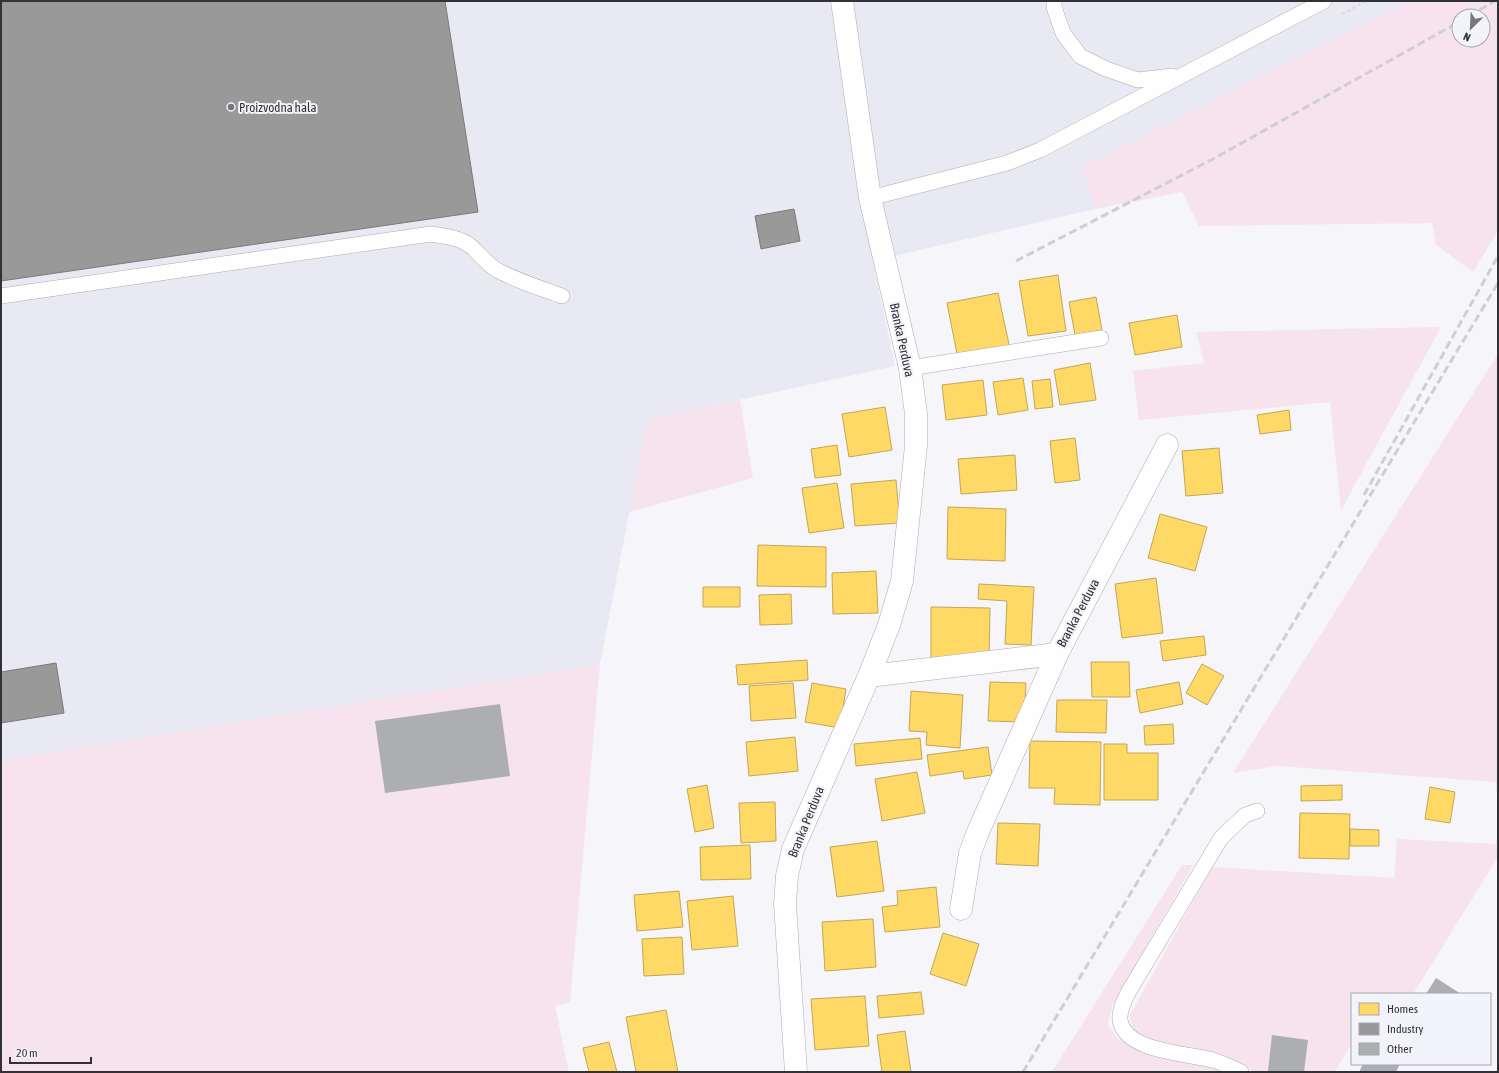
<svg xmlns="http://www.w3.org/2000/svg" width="1499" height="1073" font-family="'Asap Condensed',sans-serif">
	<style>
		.built { fill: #e9e9f4 }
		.grass { fill: #f6e3ed; fill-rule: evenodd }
		.homes { fill: #ffd966; stroke: #c2a758 }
		.industry { fill: #999; stroke: #7a7a7b }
		.building { fill: #adaeb1 }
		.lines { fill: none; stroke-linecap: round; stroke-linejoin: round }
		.lane-casing { stroke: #adadb0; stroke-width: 16 }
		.street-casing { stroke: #adadb0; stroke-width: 23 }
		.path { stroke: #dcdcde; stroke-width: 2.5; stroke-dasharray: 3 3; stroke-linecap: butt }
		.lane { stroke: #fefefe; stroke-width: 15 }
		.street { stroke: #fefefe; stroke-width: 22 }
		.rail { stroke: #cfcfd0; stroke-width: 3; stroke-dasharray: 8 4; stroke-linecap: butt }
		.poi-dot { fill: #76767b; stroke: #f3f3fc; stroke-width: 1.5 }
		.labels { text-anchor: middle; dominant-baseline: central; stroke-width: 4; stroke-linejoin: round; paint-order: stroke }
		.poi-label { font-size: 13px; fill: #323236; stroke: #f3f3fc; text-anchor: start }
		.street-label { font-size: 13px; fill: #323236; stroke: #f3f3fc }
	</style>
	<rect width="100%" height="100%" fill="#f5f5fa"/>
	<path class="built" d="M1,1h1410l-329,166 13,42 -222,52 22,105 -248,54 -47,244 -599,96z"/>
	<path class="grass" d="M1411,1h87v230l-25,41 -37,-27 -4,-22 -233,3 -17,-34 -87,17 -13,-42zM1459,16h24v24h-24z
		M1441,327l-100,183 -11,-108 -191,18 -6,-49 71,-8 -8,-31z
		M1498,354v459l-2,-31 -218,-16 -45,7z
		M740,400l13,78 -124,34 18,-92z
		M600,664l-30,338 -15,4 14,66h-568v-312z
		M1498,834v23l-85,137h-61v49l-17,29h-81l-9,-6 -97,-26c-12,-7 -17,-11 -18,-25l82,-148 182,11 3,-39 99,5z
		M1182,865h11l-81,142 -4,17c2,3 4,7 7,11 18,24 80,22 107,37h-170z"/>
	<path class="homes" d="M1058,275l8,56 -38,5 -9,-55z
		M998,293l12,56 -52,10 -11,-56z
		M1096,297l6,33 -27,5 -6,-33z
		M1177,315l5,32 -47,8 -6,-32z
		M1090,363l6,37 -36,5 -6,-35z
		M1023,378l5,32 -30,5 -5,-33z
		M1050,379l3,28 -18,2 -3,-28z
		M983,380l4,35 -41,5 -4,-35z
		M885,407l7,43 -43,7 -7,-43z
		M1289,410l2,20 -31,4 -3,-19z
		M1075,438l5,42 -25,3 -5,-42z
		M837,445l4,30 -26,3 -4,-29z
		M1219,448l4,45 -37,3 -4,-45z
		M1015,455l2,35 -56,4 -3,-35z
		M896,480l4,43 -45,3 -4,-42z
		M837,483l7,45 -35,5 -7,-45z
		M948,507l58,2 -1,52 -58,-2z
		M1160,514l47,13 -12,44 -47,-13z
		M758,545l68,2v40l-69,-1z
		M876,571l2,42 -45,1 -1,-41z
		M1156,578l7,55 -41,5 -7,-54z
		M979,584l55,3 -3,58 -26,-1 2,-43 -29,-2z
		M703,587h37v20h-37z
		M791,594l1,30 -32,1 -1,-30z
		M931,607l59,1 -1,52 -58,-1z
		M1204,636l2,19 -43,6 -3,-20z
		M807,660l1,20 -70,5 -2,-20z
		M1091,662h38l1,35h-38z
		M1202,664l22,12 -17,29 -21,-12z
		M990,682l36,1 -2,39 -36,-1z
		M1179,682l4,22 -43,9 -4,-23z
		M793,683l3,35 -45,3 -2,-35z
		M812,683l34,6 -6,39 -35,-6z
		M911,691l52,4 -3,53 -34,-3 1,-13 -18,-1z
		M1057,700h50l-1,33 -50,-1z
		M1173,724l1,20 -29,1 -1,-19z
		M795,737l3,34 -49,5 -3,-34z
		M920,738l2,21 -66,7 -2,-22z
		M1030,741l71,1 -1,63 -46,-1 1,-16h-26z
		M1104,744h23v9h31v47h-54z
		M988,747l4,28 -28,4 -1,-8 -33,5 -3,-21z
		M917,772l8,41 -43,8 -7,-42z
		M707,785l7,43 -19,4 -8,-43z
		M1342,785v15l-41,1v-15z
		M1430,787l25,5 -5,31 -25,-4z
		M775,802l1,39 -35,2 -2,-40z
		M1300,813l50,1 -1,45 -50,-1z
		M998,823l42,1 -2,42 -42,-2z
		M1350,829l29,1v16h-29z
		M877,841l7,50 -47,6 -7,-50z
		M750,845l1,34 -50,1 -1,-33z
		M936,887l4,40 -55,5 -3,-25 16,-2 -1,-14z
		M679,891l4,36 -46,4 -3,-36z
		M733,896l5,50 -46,4 -5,-49z
		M873,919l3,48 -51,4 -3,-49z
		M943,933l36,11 -13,42 -36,-12z
		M682,937l2,37 -40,2 -2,-37z
		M921,992l3,22 -45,4 -2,-22z
		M865,996l4,50 -54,4 -4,-51z
		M666,1010l12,62h-42l-10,-55z
		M905,1031l6,41h-29l-5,-37z
		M609,1042l8,30h-28l-6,-24z"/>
	<path class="industry" d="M1,1h444l33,211 -477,69z
		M794,209l6,32 -39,8 -6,-33z
		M56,663l8,50 -63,10v-51z"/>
	<path class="building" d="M500,704l10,72 -125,17 -10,-72z
		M1436,978l25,16h-35z
		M1272,1035l36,5 -4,32 -36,-1z
		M1363,1064h37l-4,8h-37z"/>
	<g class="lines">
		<g class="lane-casing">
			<path id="lane" d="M1054,1v6l9,26 17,23 26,13 32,11 34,-4
				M870,198l137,-35 33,-13 284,-149
				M1,296l430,-62c14,2 30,4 41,13 8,8 15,17 25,23 20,11 43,18 65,26
				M910,368l191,-30
				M1241,1072c-8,-4 -16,-8 -25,-11 -25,-8 -91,-8 -96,-41 -1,-10 5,-21 9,-29l92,-153 24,-23 12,-4"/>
		</g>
		<g class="street-casing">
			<path id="street" d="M869,676l188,-22 110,-209
				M961,909l9,-56 8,-21 79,-178
				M796,1072l-11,-168 2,-28 6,-27 76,-173 20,-51 13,-44 14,-135v-32l-6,-46 -40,-170 -28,-197"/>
		</g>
		<path class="path" d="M1342,14l24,-13"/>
		<use href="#lane" class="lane"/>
		<use href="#street" class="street"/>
		<path class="rail" d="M1469,16l26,-15
			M1016,261l197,-102 246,-137
			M1364,495l134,-239
			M1023,1072l475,-789"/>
	</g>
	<circle class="poi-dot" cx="231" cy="107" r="4"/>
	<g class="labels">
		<g class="poi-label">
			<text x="239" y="107">Proizvodna hala</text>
		</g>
		<g class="street-label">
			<text transform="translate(902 340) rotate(78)">Branka Perduva</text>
			<text transform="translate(1078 613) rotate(-62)">Branka Perduva</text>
			<text transform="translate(806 822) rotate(-68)">Branka Perduva</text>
		</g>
	</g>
	<rect width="1499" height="1073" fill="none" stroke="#323236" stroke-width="4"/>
	<rect x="1351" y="993" width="140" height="72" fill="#f3f3fc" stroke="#a6a6ad"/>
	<rect x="1359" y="1003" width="20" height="12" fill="#ffd966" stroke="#a6a6ad"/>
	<text x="1387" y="1013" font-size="12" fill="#323236">Homes</text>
	<rect x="1359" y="1023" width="20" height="12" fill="#999999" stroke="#a6a6ad"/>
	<text x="1387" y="1033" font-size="12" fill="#323236">Industry</text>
	<rect x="1359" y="1043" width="20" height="12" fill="#adaeb1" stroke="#a6a6ad"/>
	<text x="1387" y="1053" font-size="12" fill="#323236">Other</text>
	<g transform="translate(1471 28) rotate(204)"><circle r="19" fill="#f3f3fc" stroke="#a6a6ad"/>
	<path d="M0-3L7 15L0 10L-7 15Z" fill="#76767b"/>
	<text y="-6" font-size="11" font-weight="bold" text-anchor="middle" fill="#323236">N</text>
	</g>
	<path d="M10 1057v6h81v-6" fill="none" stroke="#323236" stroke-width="2"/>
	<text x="16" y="1057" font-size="12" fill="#323236" stroke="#f3f3fc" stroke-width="3" paint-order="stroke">20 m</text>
</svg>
